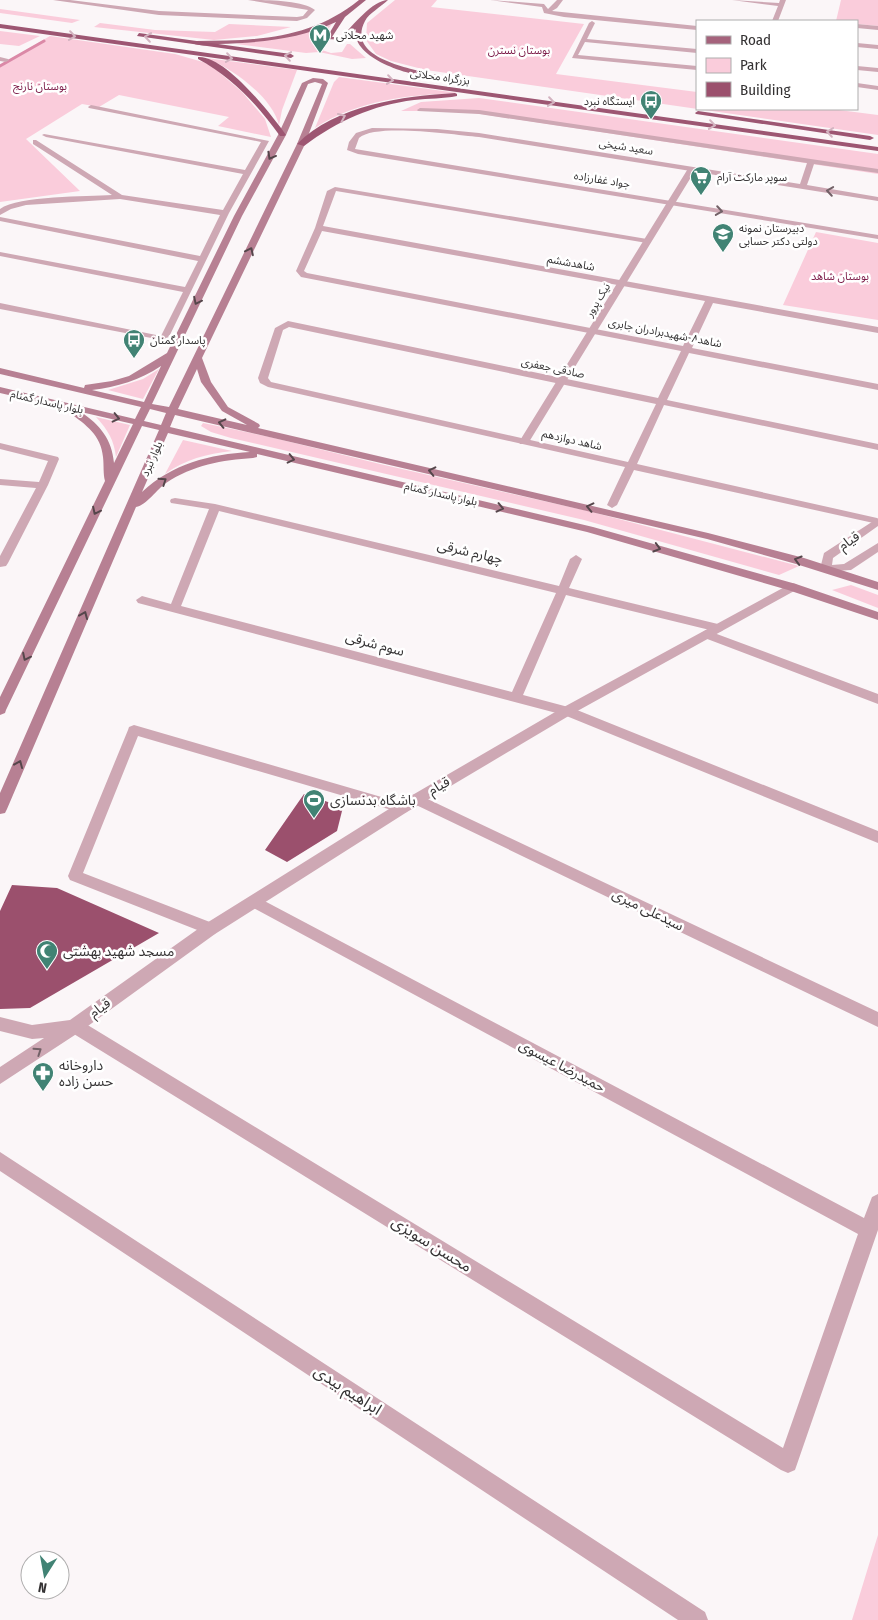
<svg xmlns="http://www.w3.org/2000/svg" width="878" height="1620" font-family="'Fira Sans Condensed','Noto Sans Arabic',sans-serif">
	<style>
		.green { fill: #faccdb }
		.lines { fill: none; stroke-linecap: round; stroke-linejoin: round }
		.stream { stroke: #db89a7; stroke-width: 3 }
		.building { fill: #9b506d }
		.minor { fill: #cea8b4; fill-rule: evenodd }
		.tertiary { fill: #cea8b4; fill-rule: evenodd }
		.secondary { fill: #b78093; fill-rule: evenodd }
		.primary { fill: #a5637c; fill-rule: evenodd }
		.trunk { fill: #9d5672; fill-rule: evenodd }
		.oneway { stroke: #d3b3c0 }
		.oneway2 { stroke: #55464b }
		.oneway3 { stroke: #726167 }
		.labels { text-anchor: middle; dominant-baseline: central; stroke-width: 5; stroke-linejoin: round; paint-order: stroke }
		.far-poi-label { font-size: 11px; fill: #343233; stroke: #fff; text-anchor: start }
		.far-park-label { font-size: 11px; fill: #7d1d4a; stroke: #fff }
		.far-street-label { font-size: 11px; fill: #343233; stroke: #fff }
		.street-label { font-size: 14px; fill: #343233; stroke: #fff }
		.poi-label { font-size: 14px; fill: #343233; stroke: #fff; text-anchor: start }
		.near-street-label { font-size: 16px; fill: #343233; stroke: #fff }
	</style>
	<rect width="100%" height="100%" fill="#fbf6f8"/>
	<path class="green" d="M395,0h42l-6,7 153,17 -28,50 141,18v17h134l47,6v20l-452,-65 -35,-9 -15,-7 -10,-14 1,-17z
		M841,0h37v26l-21,-2v-3h-21z
		M0,9l80,11 -8,3 -72,-10z
		M100,23l55,7 60,2 14,-8 62,3 -34,9 -43,4 -120,-13z
		M332,24c-6,8 -14,15 -10,26l9,3 11,-1 5,-8h3l16,14 -14,1 -33,-7 -13,1 -70,-9 76,-13z
		M0,31l40,5 -21,10 -19,-2z
		M50,36l125,18 28,8 10,5 29,25 23,27 6,18 -53,-11 11,-9 -110,-22 -20,12 -17,-3 -56,35 54,52 -80,11v-137z
		M206,58l91,12 -15,40 -3,15c-7,-28 -47,-57 -73,-67z
		M339,77l119,16c-50,2 -100,7 -143,35l19,-46z
		M479,98l399,56v20l-417,-63h-60l20,-9z
		M816,232l62,11v77l-95,-15z
		M159,369l-16,30 -35,-9 35,-11z
		M96,417l34,8 -14,32c-2,-17 -8,-27 -20,-40z
		M203,423l67,14 110,27 208,47 211,55 -20,9 -195,-55 -353,-82 -20,-6 -10,-6z
		M183,440l49,11c-26,3 -46,8 -67,23z
		M851,585l27,10v13l-46,-18z
		M878,1535v85h-26z"/>
	<g class="lines">
		<path class="stream" d="M0,66l44,-25"/>
	</g>
	<path class="building" d="M304,794l39,13 -6,24 -50,31 -22,-12z
		M12,885l45,3 102,45 -129,75 -30,1v-98z"/>
	<g class="lines">
		<path class="minor" d="M53,0h17l89,11 138,6 6,-1 5,-6 -60,-10c16,0 55,0 67,10l-8,8 -10,3 -138,-6z
			M490,0l54,4 4,5 9,-9h6l-6,8 -5,3 145,15v4l-133,-13 -20,-4 -2,-6z
			M732,0l47,3 1,-3h6l-8,21h-6l6,-15z
			M592,21l3,2 -8,16 110,10v4l-112,-11 -7,13 119,11v4l-125,-12 17,-35z
			M857,24l21,2v4l-21,-2z
			M857,43l21,2v4l-21,-2z
			M0,57l8,2 1,1 -3,2 -6,-1z
			M857,66l21,2v4l-21,-2z
			M857,83l21,3v4l-21,-3z
			M91,105l178,36 -40,72 -62,128 -167,-32v-6l161,33 22,-44 -183,-36v-4l185,35 13,-26 -198,-40v-4l200,39 20,-41 -100,-16 -94,6 -15,4 -11,6v-6c19,-14 87,-12 112,-14l-79,-51v-4h3l86,55 101,15 20,-36 -197,-37 -4,-2 2,-1 201,36 16,-28 -172,-34 -1,-1z
			M420,108l59,2 399,59v4l-64,-9 -7,21 71,12v4l-399,-64c-25,-2 -103,-14 -120,1l-4,11 523,86v4l-520,-85 -11,-4 2,-8 7,-9 16,-5 65,1 42,4 321,51 7,-21 -328,-49 -61,-3 -1,-1z
			M335,187l312,52 4,2 -4,2 -311,-52 -13,35 555,101v6l-165,-30 -21,45 186,36v6l-189,-37 -22,47 211,44v6l-214,-45 -27,59 240,54 1,6 -244,-54 -17,35 -5,3 -5,-3 18,-38 -357,-80 -8,-4 -2,-5 17,-50 13,-7 370,77 23,-47 -380,-74 -5,-6 19,-43 12,-37zM322,231l383,70 -22,45 -376,-73 -3,-2zM289,327l367,77 -28,58 -357,-80 -3,-4 15,-48z
			M0,443l58,14 1,2 -11,26 -40,78 -2,3 -6,1v-11l36,-68 -36,-3v-6l39,3 9,-21 -48,-12z
			M175,498l40,6 344,82 11,-27 6,-4 6,4 -13,29 153,37 2,3 -2,3 -4,1 -152,-37 -43,100 49,13 306,123v12l-314,-128 -426,-112 -2,-3 6,-4 29,8 38,-95 -38,-6 -1,-2 1,-2zM219,511l337,82 -44,99 -331,-86z
			M706,630l172,64v10l-176,-67 -2,-3z
			M134,725l268,78 5,1 2,4 -2,4 -5,1 -264,-77 -55,137 132,51 2,5 -2,5 -5,1 -140,-55 -2,-4 60,-146 1,-3z
			M417,794l461,218v15l-466,-224 -2,-4 2,-4z
			M255,896l609,322 8,-21 6,-3v36l-83,240 -7,3 -7,-3 -712,-439 -2,-5 2,-5 6,-2 6,2 702,427 75,-214 -608,-328 -2,-4 2,-4z
			M0,1152l705,460 3,8h-30l-678,-449z"/>
		<path class="tertiary" d="M689,167l7,2 -167,273 -1,2h-8l-1,-2z
			M878,518v8l-45,32 -1,7 12,-1 34,-21v9l-27,18 -29,2 -2,-3 4,-16z
			M792,583l4,1 2,3 -2,3 -224,124 -165,98 -192,122 -134,97 -81,53v-17l44,-29 -12,1 -32,-8v-14l32,8 38,-5 135,-96 192,-120 165,-96z"/>
		<path class="secondary" d="M313,78l10,1 5,4 -23,61 -103,214 9,24 17,25 31,17 1,2 -2,2 450,105 96,25 74,24v8l-82,-26 -89,-25 -532,-124 -5,12 423,100 203,57 82,28v8l-90,-30 -201,-58 -330,-78v3l-4,1c-31,2 -60,7 -87,25 -9,6 -19,22 -30,24l-129,302 -2,4 -5,1v-21l159,-363 -17,-4 -136,284 -1,3 -5,2v-18l105,-216c-2,-7 -1,-16 -2,-24 -2,-22 -17,-32 -33,-44l-1,-4 -69,-16v-6l135,32 6,-12 -141,-33v-6l84,20 1,-3 27,-4 17,-5 38,-23 67,-137 44,-81 24,-52zM315,82l7,2 -25,60 -128,263 -17,-3 90,-188 44,-81 22,-51zM161,366l-17,36 -52,-12c25,-3 48,-10 69,-24zM197,369l4,13 21,29 25,14 -69,-16zM150,409l16,4 -5,12 -17,-4zM81,412l52,12 -19,39c-2,-24 -14,-38 -33,-51zM168,433l82,19c-40,2 -78,12 -108,40z"/>
		<path class="primary" d="M359,0h7l-21,17 -13,20h10c10,-11 31,-37 46,-37 -7,7 -19,13 -23,21 -20,38 48,48 72,54v2c-22,1 -87,-18 -81,-48l-10,11 -20,-1 10,-17c-36,17 -77,21 -117,22 -8,1 -20,3 -26,-1l3,-2c60,0 115,-2 163,-41z"/>
		<path class="trunk" d="M0,24l878,123v4l-878,-123z
			M139,33l152,21 3,2 -3,2 -154,-22z
			M198,57c27,-2 73,57 88,78l-2,1h-4c-23,-32 -47,-58 -82,-77z
			M455,93l2,1v2c-14,3 -28,2 -43,4 -41,5 -77,21 -110,46l-7,-2c39,-39 106,-48 158,-51z
			M698,111l172,25 4,2 -4,2 -174,-26 -1,-1z"/>
	</g>
	<defs><path id="oneway-chevron" d="M-2-3.5L2.5 0L-2 3.5" fill="none" stroke-width="1.6" stroke-linecap="round" stroke-linejoin="round" transform="scale(1.25)"/></defs>
	<g class="oneway">
		<use href="#oneway-chevron" transform="translate(72 36) rotate(8)"/>
		<use href="#oneway-chevron" transform="translate(148 37) rotate(-172)"/>
		<use href="#oneway-chevron" transform="translate(288 56) rotate(-172)"/>
		<use href="#oneway-chevron" transform="translate(229 58) rotate(8)"/>
		<use href="#oneway-chevron" transform="translate(390 80) rotate(8)"/>
		<use href="#oneway-chevron" transform="translate(551 102) rotate(8)"/>
		<use href="#oneway-chevron" transform="translate(342 117) rotate(-24)"/>
		<use href="#oneway-chevron" transform="translate(712 125) rotate(8)"/>
		<use href="#oneway-chevron" transform="translate(830 132) rotate(-172)"/>
	</g>
	<g class="oneway2">
		<use href="#oneway-chevron" transform="translate(271 156) rotate(119)"/>
		<use href="#oneway-chevron" transform="translate(250 251) rotate(-64)"/>
		<use href="#oneway-chevron" transform="translate(197 301) rotate(116)"/>
		<use href="#oneway-chevron" transform="translate(116 418) rotate(13)"/>
		<use href="#oneway-chevron" transform="translate(222 423) rotate(-167)"/>
		<use href="#oneway-chevron" transform="translate(291 459) rotate(13)"/>
		<use href="#oneway-chevron" transform="translate(432 471) rotate(-167)"/>
		<use href="#oneway-chevron" transform="translate(163 481) rotate(-34)"/>
		<use href="#oneway-chevron" transform="translate(590 507) rotate(-167)"/>
		<use href="#oneway-chevron" transform="translate(500 508) rotate(13)"/>
		<use href="#oneway-chevron" transform="translate(96 511) rotate(116)"/>
		<use href="#oneway-chevron" transform="translate(657 548) rotate(16)"/>
		<use href="#oneway-chevron" transform="translate(798 560) rotate(-164)"/>
		<use href="#oneway-chevron" transform="translate(84 615) rotate(-67)"/>
		<use href="#oneway-chevron" transform="translate(26 657) rotate(116)"/>
		<use href="#oneway-chevron" transform="translate(19 764) rotate(-67)"/>
	</g>
	<g class="oneway3">
		<use href="#oneway-chevron" transform="translate(830 191) rotate(-171)"/>
		<use href="#oneway-chevron" transform="translate(719 211) rotate(9)"/>
		<use href="#oneway-chevron" transform="translate(38 1051) rotate(-34)"/>
	</g>
	<defs>
		<g id="metro-pin" transform="scale(1.125)"><path d="M0 17L-7.5 6A9.5 9.5 0 1 1 7.5 6Z" fill="#418374" stroke="#fff"/><path d="M-5.5 5V-5H-3L0 0L3-5H5.5V5H3V-.5L0 4L-3-.5V5Z" fill="#fff"/></g>
		<g id="bus-pin" transform="scale(1.125)"><path d="M0 17L-7.5 6A9.5 9.5 0 1 1 7.5 6Z" fill="#418374" stroke="#fff"/><path d="M-5-6H5V4H4V6H2V4H-2V6H-4V4H-5ZM-3.5-4V0h7V-4ZM-3.5 1.2v1.5H-2V1.2ZM2 1.2v1.5H3.5V1.2Z" fill="#fff"/></g>
		<g id="supermarket-pin" transform="scale(1.125)"><path d="M0 17L-7.5 6A9.5 9.5 0 1 1 7.5 6Z" fill="#418374" stroke="#fff"/><path d="M-6-5.5h2.5l.6 2H6L4.5 2H-2.5L-4.4-4H-6ZM-1.5 3.2a1.3 1.3 0 1 0 .1 0ZM3 3.2a1.3 1.3 0 1 0 .1 0Z" fill="#fff"/></g>
		<g id="school-pin" transform="scale(1.125)"><path d="M0 17L-7.5 6A9.5 9.5 0 1 1 7.5 6Z" fill="#418374" stroke="#fff"/><path d="M0-5L7-2L0 1L-7-2ZM-4 1L0 2.5L4 1V4Q0 6-4 4Z" fill="#fff"/></g>
		<g id="stadium-pin" transform="scale(1.125)"><path d="M0 17L-7.5 6A9.5 9.5 0 1 1 7.5 6Z" fill="#418374" stroke="#fff"/><path d="M0-5a6.5 5 0 1 0 0 10a6.5 5 0 1 0 0-10ZM-3.5-1.8h7v3.6h-7Z" fill="#fff"/></g>
		<g id="mosque-pin" transform="scale(1.125)"><path d="M0 17L-7.5 6A9.5 9.5 0 1 1 7.5 6Z" fill="#418374" stroke="#fff"/><path d="M3.5-4.9A6 6 0 1 0 3.5 4.9A5 5 0 1 1 3.5-4.9Z" fill="#fff"/></g>
		<g id="pharmacy-pin" transform="scale(1.125)"><path d="M0 17L-7.5 6A9.5 9.5 0 1 1 7.5 6Z" fill="#418374" stroke="#fff"/><path d="M-2-6h4v4h4v4h-4v4h-4v-4h-4v-4h4Z" fill="#fff"/></g>
	</defs>
	<g fill-rule="evenodd">
		<use href="#metro-pin" x="320" y="35"/>
		<use href="#bus-pin" x="651" y="101"/>
		<use href="#supermarket-pin" x="701" y="177"/>
		<use href="#school-pin" x="723" y="234"/>
		<use href="#bus-pin" x="134" y="340"/>
		<use href="#stadium-pin" x="314" y="800"/>
		<use href="#mosque-pin" x="47" y="951"/>
		<use href="#pharmacy-pin" x="43" y="1073"/>
	</g>
	<g class="labels">
		<g class="far-poi-label">
			<text x="336" y="35">شهید محلاتی</text>
			<text x="635" y="101" text-anchor="end">ایستگاه نبرد</text>
			<text x="717" y="177">سوپر مارکت آرام</text>
			<text x="739" y="228">دبیرستان نمونه<tspan x="739" dy="13">دولتی دکتر حسابی</tspan></text>
			<text x="150" y="340">پاسدار گمنان</text>
		</g>
		<g class="far-park-label">
			<text x="519" y="50">بوستان نسترن</text>
			<text x="40" y="86">بوستان نارنج</text>
			<text x="840" y="276">بوستان شاهد</text>
		</g>
		<g class="far-street-label">
			<text transform="translate(440 77) rotate(8)">بزرگراه محلاتی</text>
			<text transform="translate(626 147) rotate(9)">سعید شیخی</text>
			<text transform="translate(602 180) rotate(9)">جواد غفارزاده</text>
			<text transform="translate(571 263) rotate(10)">شاهدششم</text>
			<text transform="translate(598 300) rotate(-59)">نیک پرور</text>
			<text transform="translate(665 333) rotate(11)">شاهد۸-شهیدبرادران جابری</text>
			<text transform="translate(553 368) rotate(12)">صادقی جعفری</text>
			<text transform="translate(47 402) rotate(13)">بلوار پاسدار گمنام</text>
			<text transform="translate(572 440) rotate(13)">شاهد دوازدهم</text>
			<text transform="translate(152 459) rotate(-66)">بلوار نبرد</text>
			<text transform="translate(441 494) rotate(13)">بلوار پاسدار گمنام</text>
		</g>
		<g class="street-label">
			<text transform="translate(849 541) rotate(-35)">قیام</text>
			<text transform="translate(470 552) rotate(13)">چهارم شرقی</text>
			<text transform="translate(375 644) rotate(15)">سوم شرقی</text>
			<text transform="translate(439 786) rotate(-30)">قیام</text>
			<text transform="translate(648 910) rotate(26)">سیدعلی میری</text>
			<text transform="translate(100 1008) rotate(-36)">قیام</text>
			<text transform="translate(562 1066) rotate(28)">حمیدرضا عیسوی</text>
		</g>
		<g class="poi-label">
			<text x="330" y="800">باشگاه بدنسازی</text>
			<text x="63" y="951">مسجد شهید بهشتی</text>
			<text x="59" y="1065">داروخانه<tspan x="59" dy="16">حسن زاده</tspan></text>
		</g>
		<g class="near-street-label">
			<text transform="translate(432 1244) rotate(32)">محسن سویزی</text>
			<text transform="translate(348 1390) rotate(33)">ابراهیم بیدی</text>
		</g>
	</g>
	<rect x="696" y="20" width="162" height="90" fill="#ffffff" stroke="#aeadad"/>
	<rect x="706" y="36" width="25" height="8" fill="#a5637c" stroke="#aeadad"/>
	<text x="740" y="45" font-size="15" fill="#343233">Road</text>
	<rect x="706" y="58" width="25" height="15" fill="#faccdb" stroke="#aeadad"/>
	<text x="740" y="70" font-size="15" fill="#343233">Park</text>
	<rect x="706" y="82" width="25" height="15" fill="#9b506d" stroke="#aeadad"/>
	<text x="740" y="95" font-size="15" fill="#343233">Building</text>
	<g transform="translate(45 1575) rotate(191)"><circle r="24" fill="#ffffff" stroke="#aeadad"/>
	<path d="M0-4L9 19L0 12L-9 19Z" fill="#418374"/>
	<text y="-8" font-size="14" font-weight="bold" text-anchor="middle" fill="#343233">N</text>
	</g>
</svg>
